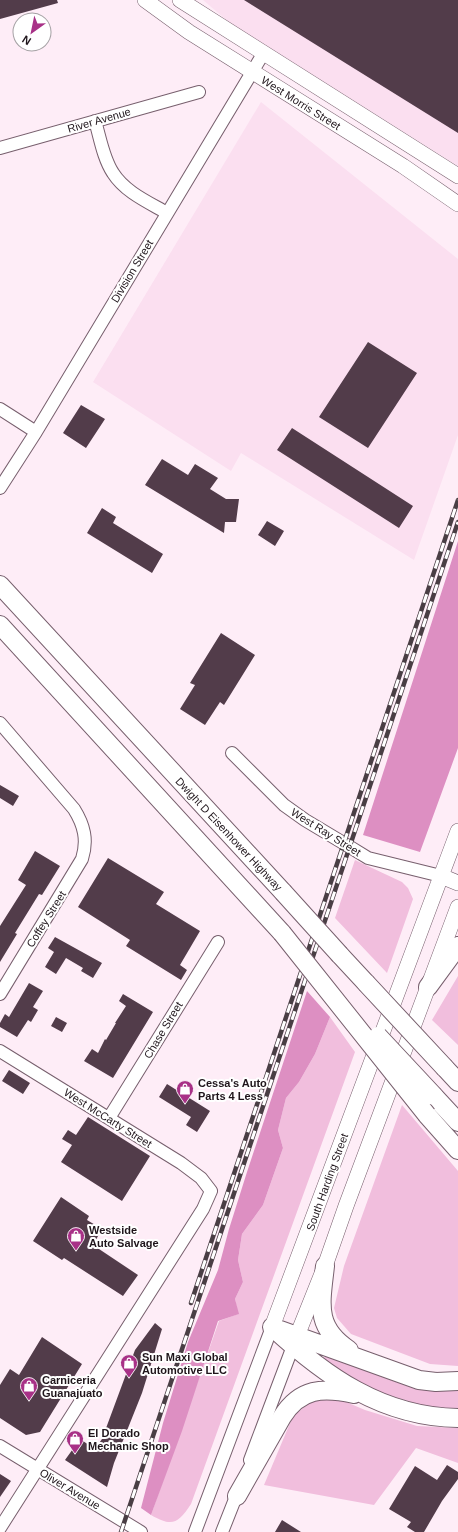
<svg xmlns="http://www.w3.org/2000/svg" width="458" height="1532" font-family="Helvetica,sans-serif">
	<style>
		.built { fill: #fbdff0 }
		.green { fill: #f1bedd }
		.forest { fill: #dd8fc2 }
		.building { fill: #523c4a }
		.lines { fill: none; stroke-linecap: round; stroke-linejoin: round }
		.minor-casing { stroke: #775f6d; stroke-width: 14 }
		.major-casing { stroke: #775f6d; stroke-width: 16 }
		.highway-casing { stroke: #775f6d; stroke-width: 20 }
		.minor { stroke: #fff; stroke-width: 12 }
		.major { stroke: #fff; stroke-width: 15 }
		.highway { stroke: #fff; stroke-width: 18 }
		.rail-casing { stroke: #493e44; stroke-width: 4.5 }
		.rail { stroke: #fff; stroke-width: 3; stroke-dasharray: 9; stroke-linecap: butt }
		.highway-bridge-casing { stroke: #775f6d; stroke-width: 20; stroke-linecap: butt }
		.highway-bridge { stroke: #fff; stroke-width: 18 }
		.labels { text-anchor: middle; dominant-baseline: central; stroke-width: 4; stroke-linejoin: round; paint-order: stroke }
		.street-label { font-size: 11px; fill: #1f151b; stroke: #fff }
		.poi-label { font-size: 11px; font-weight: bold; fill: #1f151b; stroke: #fff; text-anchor: start }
	</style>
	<rect width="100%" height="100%" fill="#feedf7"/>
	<path class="built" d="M203,0h255v166l-228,-143z
		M261,102l197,157v176l-44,125 -173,-107 -10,18 -138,-89z"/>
	<path class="green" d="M355,860l47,22 6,6 5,11 -26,74 -52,-55z
		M458,976v69l-26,-25z
		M330,1017l25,35 -164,452c-13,20 -19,23 -40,11l68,-194 19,-7 -3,-15 8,-17 -5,-22 4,-26 21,-29 20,-57 -5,-18 8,-32 13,-16 16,-28z
		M402,1105l56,66v195l-28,-2 -79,-30 -14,-16 -3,-10 10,-42z
		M326,1356l89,33 28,2 15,-2v22l-38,-6 -44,-14 -57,-29z
		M316,1398l23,1 26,11 52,16 41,2v35l-42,-15 -42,57 -110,-20 29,-69z"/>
	<path class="forest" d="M458,541v207l-38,104 -57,-17z
		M307,991l23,26 -15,37 -16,28 -13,16 -8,32 5,18 -20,57 -21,29 -4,26 5,22 -8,17 4,15 -21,7 -36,110 -31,84 -10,-7 22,-85 25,-81 30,-72 11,-41 18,-57z"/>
	<path class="building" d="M0,0h57l1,3 -58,16z
		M244,0h214v133z
		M368,342l49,31 -49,75 -49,-31z
		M81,405l24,14 -19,29 -23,-15z
		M292,428l121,78 -14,22 -122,-78z
		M162,459l26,16 7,-11 23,14 -8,11 16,10h13l-3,23h-11l-1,11 -79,-48z
		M102,508l14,9 -3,6 50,31 -11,19 -65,-40z
		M267,521l17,10 -9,15 -17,-11z
		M221,633l34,22 -31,50 -4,-3 -15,23 -25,-16 15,-24 -5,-2z
		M0,785l19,11 -6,10 -13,-8z
		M35,851l25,15 -18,29 -3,-1 -24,39 2,1 -17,28v-36l26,-41 -8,-5z
		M108,858l56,34 -8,12 44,27 -20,34 7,5 -6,10 -55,-34 4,-6 -52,-33z
		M55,937l47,26 -9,15 -12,-7 2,-3 -17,-10 -10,16 -11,-7 9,-15 -6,-4z
		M29,983l14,8 -10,16 5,3 -7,12 -3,-2 -11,17 -17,-10v-4l5,-9 4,3z
		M123,994l30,18 -40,66 -29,-17 8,-12 6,4 7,-14 1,1 10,-17h-1l11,-17 -7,-5z
		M56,1017l11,6 -5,9 -11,-6z
		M9,1070l21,13 -7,11 -21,-13z
		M167,1084l43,27 -13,21 -11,-7 5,-8 -32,-20z
		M88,1117l62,39 -28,45 -61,-39 11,-17 -10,-6 6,-9 8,5z
		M61,1197l28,19 -2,4 15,9 -9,16 45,30 -15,21 -59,-38 -2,2 -29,-19z
		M155,1323l7,6 -20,64 -28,70 -7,24 -42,-27 15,-21 15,10 7,-10 33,-89z
		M42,1337l40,27 -42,68 -14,3 -26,-17v-33l10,-16 9,6z
		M447,1465l11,7v7l-16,22 -18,31h-9l-8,-5 4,-5 -22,-13 26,-43 22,14z
		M0,1474l11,7 -11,16z
		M282,1520l19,12h-26z"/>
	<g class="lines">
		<g class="minor-casing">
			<path id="minor" d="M95,121c5,16 8,37 18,52 12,19 35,29 54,40
				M0,148l199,-56
				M0,409l36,23
				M0,488l36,-56 227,-378
				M0,723l74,86c10,16 14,31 8,50l-82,135
				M232,753l52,52 21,15 45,27 18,11 73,18
				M0,1051l181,112 20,15 10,13 -8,18 -203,319
				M109,1118l109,-176
				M0,1446l141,86
				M250,1460l43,-114
				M195,1532l77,-205
				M222,1532l17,-43"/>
		</g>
		<g class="major-casing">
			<path id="major" d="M145,0l44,32 214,134 55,38
				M180,0l278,176
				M441,876l17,7
				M272,1327l186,-496
				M293,1346l32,-80 21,-60 112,-299"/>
		</g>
		<g class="highway-casing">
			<path id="highway" d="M0,585l283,307
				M0,625l282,308
				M340,955l26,28
				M428,987l30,-41
				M445,1068l13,14
				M434,1096l24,26
				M427,1115l31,35
				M325,1266c-4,37 -11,61 24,84
				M272,1327c53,49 110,90 186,91
				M280,1330l139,50 17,2 22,-1
				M237,1496l45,-79c18,-29 41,-30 72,-23"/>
		</g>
		<use href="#minor" class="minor"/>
		<use href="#major" class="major"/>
		<use href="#highway" class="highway"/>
		<g class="rail-casing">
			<path id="rail" d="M191,1303l267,-803
				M121,1532l337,-1010"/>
		</g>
		<use href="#rail" class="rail"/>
		<g class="highway-bridge-casing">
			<path id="highway-bridge" d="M283,892l57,63
				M282,933l145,182
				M366,983l79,85
				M378,1036l56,60"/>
		</g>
		<use href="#highway-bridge" class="highway-bridge"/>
	</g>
	<defs>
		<g id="shop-pin" transform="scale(0.9)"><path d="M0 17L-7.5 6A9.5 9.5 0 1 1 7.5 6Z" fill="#a83187" stroke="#fff"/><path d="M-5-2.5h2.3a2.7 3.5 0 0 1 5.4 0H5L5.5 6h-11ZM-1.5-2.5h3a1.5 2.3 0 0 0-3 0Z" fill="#fff"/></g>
	</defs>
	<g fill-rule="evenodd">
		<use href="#shop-pin" x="185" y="1089"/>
		<use href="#shop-pin" x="76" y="1236"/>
		<use href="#shop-pin" x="129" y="1363"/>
		<use href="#shop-pin" x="29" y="1386"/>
		<use href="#shop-pin" x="75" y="1439"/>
	</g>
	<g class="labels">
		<g class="street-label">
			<text transform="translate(301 103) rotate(32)">West Morris Street</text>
			<text transform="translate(99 120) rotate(-16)">River Avenue</text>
			<text transform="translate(132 271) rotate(-59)">Division Street</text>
			<text transform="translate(326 832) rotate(32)">West Ray Street</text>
			<text transform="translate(229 834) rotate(47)">Dwight D Eisenhower Highway</text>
			<text transform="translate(46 919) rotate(-58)">Coffey Street</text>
			<text transform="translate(163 1030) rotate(-59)">Chase Street</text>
			<text transform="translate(108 1118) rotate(32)">West McCarty Street</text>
			<text transform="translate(327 1182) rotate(-70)">South Harding Street</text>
			<text transform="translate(70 1489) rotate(31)">Oliver Avenue</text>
		</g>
		<g class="poi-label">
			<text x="198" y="1083">Cessa's Auto<tspan x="198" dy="13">Parts 4 Less</tspan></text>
			<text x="89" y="1230">Westside<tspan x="89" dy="13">Auto Salvage</tspan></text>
			<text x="142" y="1357">Sun Maxi Global<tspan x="142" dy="13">Automotive LLC</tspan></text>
			<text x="42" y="1380">Carniceria<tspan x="42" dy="13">Guanajuato</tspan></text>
			<text x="88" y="1433">El Dorado<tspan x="88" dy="13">Mechanic Shop</tspan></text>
		</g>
	</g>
	<g transform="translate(32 32) rotate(213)"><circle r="19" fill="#ffffff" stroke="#a5a1a4"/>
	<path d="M0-3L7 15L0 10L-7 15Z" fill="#a83187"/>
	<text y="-6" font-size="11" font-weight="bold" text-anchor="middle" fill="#1f151b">N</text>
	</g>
</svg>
